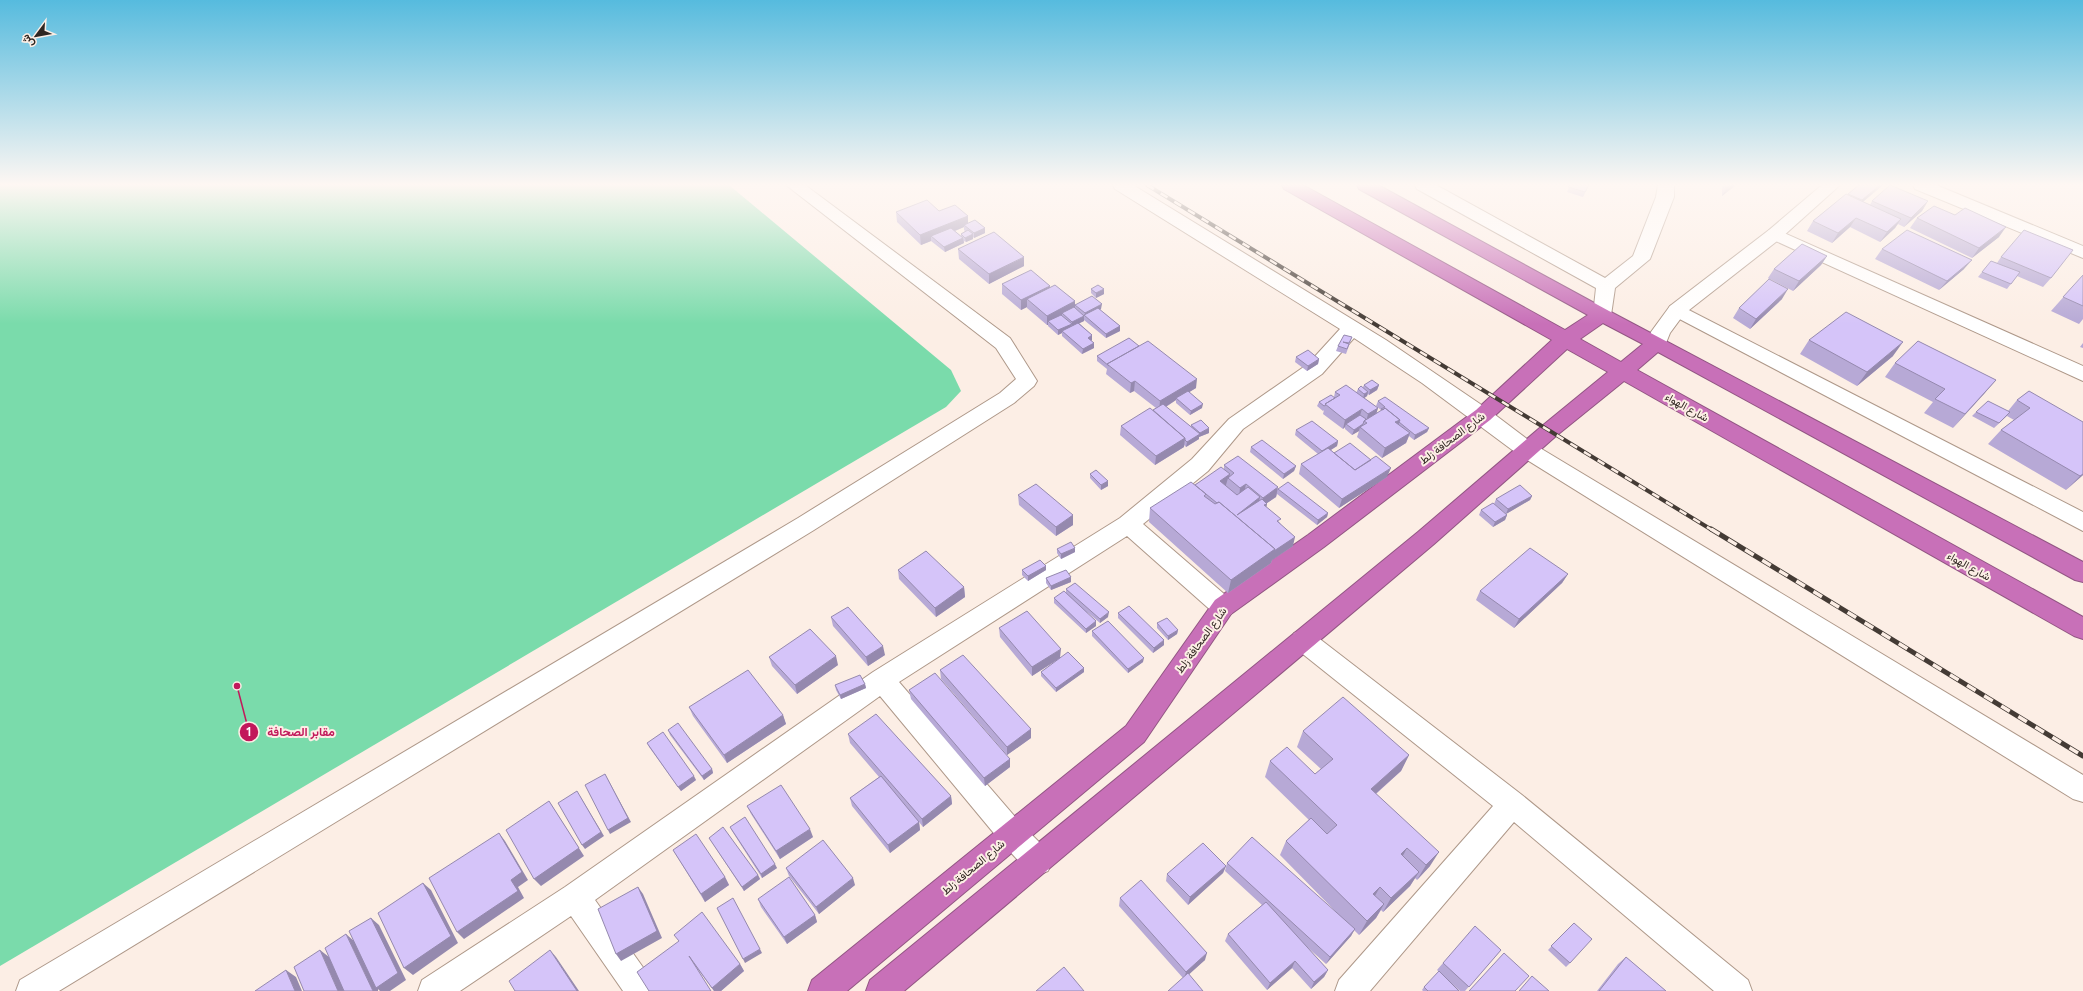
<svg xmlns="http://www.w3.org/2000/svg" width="2083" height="991" font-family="Ubuntu,Vazirmatn,sans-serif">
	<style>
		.green { fill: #7adbab }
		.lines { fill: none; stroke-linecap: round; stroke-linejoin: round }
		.street-casing { stroke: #ae9889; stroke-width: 2 }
		.secondary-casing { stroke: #ae9889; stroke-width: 2 }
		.highway-casing { stroke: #925683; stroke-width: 2 }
		.street { fill: #fff; fill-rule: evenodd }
		.secondary { fill: #fff; fill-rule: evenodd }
		.highway { fill: #c870b8; fill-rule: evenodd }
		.rail-far1-casing { stroke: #443b35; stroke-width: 4 }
		.rail-casing { stroke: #443b35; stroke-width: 5 }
		.rail-far1 { stroke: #fceee5; stroke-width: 2.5; stroke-dasharray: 8; stroke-linecap: butt }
		.rail { stroke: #fceee5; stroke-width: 3.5; stroke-dasharray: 10; stroke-linecap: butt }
		.wall { fill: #b7a9d6; fill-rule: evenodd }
		.shaded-wall { fill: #9589ae }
		.building { fill: #d5c4f9; stroke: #9589ae }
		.labels { text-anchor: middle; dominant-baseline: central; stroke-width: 4; stroke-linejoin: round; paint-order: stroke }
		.street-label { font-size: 11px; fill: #2f2621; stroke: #fceee5 }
		.leader { fill: none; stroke: #c2185b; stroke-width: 1.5 }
		.callout-dot { fill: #c2185b; stroke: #fceee5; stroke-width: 1.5 }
		.mark-label { font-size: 12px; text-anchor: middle; font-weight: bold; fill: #fff }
		.callout-label { font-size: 12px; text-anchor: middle; font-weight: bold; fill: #c2185b; stroke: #fceee5; stroke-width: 4; stroke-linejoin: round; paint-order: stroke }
	</style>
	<rect width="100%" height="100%" fill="#fceee5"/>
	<path class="green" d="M0,185h729l222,185 10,21 -15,16 -946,559z"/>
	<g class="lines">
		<g class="street-casing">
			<path id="street" d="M786,185h19l205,153 27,43 -3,5 -20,17 -200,127 -755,461h-43l4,-11 778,-462 202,-125 16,-14 -20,-31z
				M1113,185h20l253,155 100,68 49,37 548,330v27l-10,-3 -554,-344 -97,-72 -68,-45 -32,36 -79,55 -35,42 -65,53 88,76 4,7 -4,7 -8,3 -8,-3 -88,-78 -228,146 123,143 26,26 4,10 -4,10 -10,4 -10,-4 -26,-28 -122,-147 -285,204 57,80 4,11h-33l-52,-75 -111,75h-42l4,-11 143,-93 308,-215 247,-154 72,-59 37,-40 79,-55 32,-35 -225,-140z
				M1415,185h21l169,93 28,-22 23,-59 2,-12h16v12l-24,62 -35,29 -4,27 -2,4 -7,2 -7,-2 -2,-4 3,-27 -179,-99z
				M1913,185h23l147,61v12l-168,-69z
				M1775,229l308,137v15l-314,-143 -3,-4 3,-4z
				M1677,304l406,208v19l-413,-217 -2,-4 2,-4z
				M1303,630l9,3 210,162 226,185 4,11h-38l-200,-169 -144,169h-35l4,-11 154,-174 -199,-159 -3,-7 3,-7z"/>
		</g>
		<g class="secondary-casing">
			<path id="secondary" d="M1822,185h18l-59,53 -97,76 -14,19 -6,15 -7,1 -7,-1 -3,-5 4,-11 19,-26 99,-76z"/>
		</g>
		<g class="highway-casing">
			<path id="highway" d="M1282,185h21l262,145 23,-15 -229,-126 -2,-4h21l231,126 474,251v20l-8,-2 -417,-228 -21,18 446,247v22l-9,-3 -450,-255 -68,55 -122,108 -530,447h-38l4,-11 548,-448 124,-106 66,-54 -41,-23 -77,71 -166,127 -93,67 -87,128 -297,249h-39l4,-11 314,-254 89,-126 93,-65 168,-125 76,-70 -268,-151zM1603,323l40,21 -22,18 -41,-23z"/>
		</g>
		<use href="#street" class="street"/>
		<use href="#secondary" class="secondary"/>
		<use href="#highway" class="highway"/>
		<g class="rail-far1-casing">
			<path id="rail-far1" d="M1147,185l565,345"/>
		</g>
		<g class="rail-casing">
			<path id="rail" d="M1711,529l372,227"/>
		</g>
		<use href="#rail-far1" class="rail-far1"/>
		<use href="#rail" class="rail"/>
	</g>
	<path class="wall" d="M1570,185h19l-6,12 -16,-5z
		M1722,185h14l-14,11z
		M1859,185h24l-20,17 7,3 2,-4h56l-6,10 -18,16 -6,-3 -3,4 -15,14 -30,-15 -18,16 -25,-12 6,-10z
		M939,211l29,5v7l17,5v5l-11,5 -1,-1v2l-7,3 -2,-1v2l-19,9 -14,-11 -10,4 -24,-23 -1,-10zM964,227v3l1,1 -4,3v2l-6,-5z
		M1917,218l82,19 -27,21 -62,-30z
		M958,249l66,17 -35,18 -30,-25z
		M1882,249l82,20 -25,21 -64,-31z
		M1827,256l-6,9 -28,26 -23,-12 12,20 -32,30 -17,-11 6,-10 30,-29 -1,-1 6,-9z
		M2001,257l50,21 -8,9 -26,-11 -10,13 -29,-12 13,-16 6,2z
		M2083,275v44l-4,5 -28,-13z
		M1002,284l48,4 25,20v-3l26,4 -1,1 20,16v5l-14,7 -22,-18v1l-5,2 13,12v5l-1,1 3,7 -12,6 -20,-18v-3l-4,2 -10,-9v-1h-1l-20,-17v-1l-6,3 -19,-16z
		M1091,289l13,5 -8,4 -5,-5z
		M1352,337l-6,17 -10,-3 2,-5z
		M1809,340l84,16 -36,30 -57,-32z
		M2083,343v5l-3,-1z
		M1097,356l99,32 -7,4 13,16 -12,7 -14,-12v-3l-10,7 25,20v-2l18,8 -10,4v2l-13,8 -2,-2v2l-29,18 -35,-30 1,-9 35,-18 -22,-17 -4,2 -24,-19 1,-5 -10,-8z
		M1296,357l23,2 -1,5 -11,7 -12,-9z
		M1895,363l101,17 -43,48 -29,-15 9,-11 -48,-25z
		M1364,385h15l-2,5 -8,5 -1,-1 -1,2 -3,2 14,10 -2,6 5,-3v-1l-5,-4 2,-5 51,27 -2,4 -13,8 -5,-4 -3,7 -24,15 -25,-21 2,-6 -7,4 -7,-6v-2l-2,2 -20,-15 1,-4 -1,1 -6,-5 2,-4 15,-5 1,-5 21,1 2,-4 5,-2z
		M2029,391l54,84 -17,15 -78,-46 13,-14 13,-10 -7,-4 -13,12 -22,-12 4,-4 32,-1 9,-11z
		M1296,430l42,11 -1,5 -6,4 3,3 53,24 -48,31 -40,-34 2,-10 17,-10 -23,-19z
		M1251,447l45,19 -2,5 -11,8 -33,-27z
		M1224,465l54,24 50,24 -1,4 -10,8 -40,-31 -1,3 -9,6 -1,4 14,16 13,23 -21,14 -1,3 -43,30 -79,-71 1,-14 74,-39z
		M1090,474l18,7v5l-7,4 -11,-12z
		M1018,495l55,20v10l-17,11 -37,-31z
		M1532,496l-2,4 -24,14 -12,-10 2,-5z
		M1481,510l26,5 -2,5 -12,7 -14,-12z
		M1057,549l18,3 -14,7 -4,-6z
		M1046,566v4l-18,11 -6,-6v-5z
		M898,570l66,17 1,10 -29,20 -37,-38z
		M1568,574l-6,9 -48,45 -38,-28 4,-9z
		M1071,577v5l-20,8 -5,-7v-5z
		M1066,589l42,28 -8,6 -13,-11 9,14 -10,7 -32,-30v-5l12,-5z
		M1118,613l46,32 -11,8 -35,-35z
		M831,617l54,38 -17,11 -35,-40z
		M1157,623l21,7 -1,4 -9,6 -11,-12z
		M999,628l61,30 24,10v4l-28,20 -15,-16v-4l19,-14 -28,18 -32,-39z
		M1092,631l51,31 -15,11 -36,-37z
		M769,657l69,8 -41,29 -25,-28z
		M940,670l91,59v9l-24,17 -66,-76z
		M865,684l1,4 -25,11 -5,-9 -1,-5z
		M909,690l101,69v8l-25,19 -74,-87z
		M689,707l94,8 3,9 -59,39 -34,-47z
		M668,730l44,39 1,4 -9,7 -34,-45z
		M1303,731l106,24 -8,16 -25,23 54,72 -13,14 -2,-2 -5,8 -27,26 -2,-2 -5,8 -17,17 -5,-5 -3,6 -25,28 -21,-19 23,25 -4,7 -13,12 -19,-21 -25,22 -42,-49 3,-7 34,-29 -37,-34 2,-8 112,52 -59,-60 6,-14 23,-21 -44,-43 5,-16 45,13 6,-5 -24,-22z
		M848,734l103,62 1,8 -29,23 -4,-5 1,8 -30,23 -38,-47 -2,-8 29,-21 -29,-34z
		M647,743l49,37 -15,11 -32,-44z
		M747,806l66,31 -33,22 -29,-45z
		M730,827l47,41 -15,10 -30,-47z
		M709,838l49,37 2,4 -16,12 -33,-50z
		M673,850l52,27 4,8 -24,17z
		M1226,866l-3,7 -35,32 -22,-24 1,-7z
		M786,868l69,17 -36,29 -30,-38z
		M1120,898l85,62 -22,18 -64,-72z
		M758,899l57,16 2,7 -30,22 -26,-37z
		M1574,923l-4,40 -4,4 -18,-17z
		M1501,950l-36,41h-5l-23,-21 6,-7z
		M1626,957l40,34h-69l21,-27z
		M693,963l47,1 4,7 -23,20h-7z
		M1424,987l35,4h-36l-1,-1z"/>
	<path class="shaded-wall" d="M1729,185h7l-14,11 5,-9z
		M1880,185h3l-24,20 3,-5z
		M1928,201l-6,10 -18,16 7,-9z
		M968,216v9h-4v2l-29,12 -4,-3v5l-10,4 -1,-10z
		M1856,218l-6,9 -18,16 6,-10z
		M1901,219l-6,9 -15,14 7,-10z
		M2006,227l-7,10 -27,21 7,-10z
		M985,228v5l-11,5v-5z
		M973,234v5l-7,3 -1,-4z
		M963,238l1,5 -19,9 -1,-5z
		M1827,256l-6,9 -28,26 6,-10z
		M1024,257v9l-35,18v-10z
		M1972,260l-8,9 -25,21 8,-9z
		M1050,286v10l-23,3v8l-6,3v-10z
		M1104,289v5l-8,4v-5z
		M1788,289l-6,10 -32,30 6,-10z
		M1075,301v10l-13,2v5l-14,3v4h-1v-9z
		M1102,304l-1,5 -15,8 -1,-1v-3z
		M1084,316v5l-12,6v-5z
		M1072,324l-1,4 -9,3v2l-4,2v-5z
		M1120,326v5l-14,7v-4z
		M1092,335v5l-4,3v-5z
		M1903,342l-10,14 -36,30 10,-14z
		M1094,343v5l-12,6 1,-5z
		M1319,359l-1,5 -11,7 1,-5z
		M1197,379l-1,9 -18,11 -2,-1v2l-17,11 1,-10z
		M1996,380l-12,14 -31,34 12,-14z
		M1135,381l-1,10 -4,2 1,-10z
		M1379,385l-2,5 -8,5 1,-5z
		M1368,392l-1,4 -4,3 1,-5z
		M1203,404l-1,4 -12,7 1,-4z
		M1378,408l-3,10 -9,4 2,-8z
		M1362,409l-3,10 -13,5 -1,3 -2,2 2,-9z
		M1400,420l-3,9 -2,-7z
		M1363,424l-2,5 -1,-2 -1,4 -7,4 2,-5z
		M1209,428v5l-10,4v2l-13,8 1,-5 13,-8v-1z
		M1429,428l-2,4 -13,8 1,-5z
		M1410,433l-4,10 -24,15 3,-10z
		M1185,438l-1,9 -29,18 1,-9z
		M1338,441l-1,5 -16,10 1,-5z
		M1296,466l-2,5 -11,8 1,-5z
		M1391,468l-4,9 -48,31 3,-9z
		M1230,474l-1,5 -1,-1 -2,7 -8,6 2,-10z
		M2083,474v1l-17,15 14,-14z
		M1108,481v5l-7,4v-5z
		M1246,484l-2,10 -5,4 1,-10z
		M1278,487l-2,10 -12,8 3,-1 -2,9 -4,-6 2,-9z
		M1532,496l-2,4 -24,14 2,-5z
		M1260,497l-2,10 -21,8z
		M1328,513l-1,4 -10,8 1,-5z
		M1073,515v10l-17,11v-9z
		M1507,515l-2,5 -12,7 2,-5z
		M1295,537l-2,9 -21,14 -1,3 -43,30 3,-13 44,-31z
		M1075,548v4l-14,7v-5z
		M1046,566v4l-18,11v-5z
		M1568,574l-6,9 -48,45 5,-9z
		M1071,577v5l-20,8v-4z
		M964,587l1,10 -29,20 -1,-9z
		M1109,612l-1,5 -8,6v-4z
		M1096,621v5l-10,7v-4z
		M1178,630l-1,4 -9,6v-4z
		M1164,640v5l-11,8 1,-5z
		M883,646l2,9 -17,11 -2,-9z
		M1061,649l-1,9 -28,18v-9z
		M836,656l2,9 -41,29 -2,-9z
		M1144,658l-1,4 -15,11v-4z
		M1084,668v4l-28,20v-4z
		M865,684l1,4 -25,11 -1,-4z
		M783,715l3,9 -59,39 -3,-8z
		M1031,729v9l-24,17v-8z
		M1409,755l-8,16 -37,33 7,-15z
		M1010,759v8l-25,19 -1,-8z
		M712,769l1,4 -9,7 -2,-4z
		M605,774l26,48 -21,12 -2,-4z
		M694,776l2,4 -15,11 -3,-4z
		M580,796l24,40 -19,13 -3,-4z
		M951,796l1,8 -29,23 -1,-8z
		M549,801l35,55 -43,30 -7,-7z
		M919,822l1,8 -30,23 -2,-8z
		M810,829l3,8 -33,22 -4,-8z
		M499,833l6,8 23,39 -10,7 6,11 -60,41 -7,-7 54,-52z
		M1407,848l-8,15 2,-9z
		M1439,852l-9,14 -13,14 9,-15z
		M775,864l2,4 -15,10 -1,-4z
		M1226,866l-3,7 -35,32 2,-8z
		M1419,872l-9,14 -27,26 8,-14z
		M758,875l2,4 -16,12 -2,-4z
		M725,877l4,8 -24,17 -4,-8z
		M853,878l2,7 -36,29 -3,-7z
		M423,883l8,7 27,53 -45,32 -9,-7z
		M638,887l5,7 19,44 -41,23 -5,-7z
		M1380,887l-8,14 1,-7z
		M1384,904l-8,14 -17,17 8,-14z
		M815,915l2,7 -30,22 -3,-7z
		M371,918l8,7 27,55 -16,11h-10l-2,-2v2h-5l-27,-57 8,7z
		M1355,929l-4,7 -25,28 4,-7z
		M760,949l2,4 -17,10 -2,-4z
		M320,950l9,7 16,34h-7z
		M550,950l6,7 23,34h-2z
		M1207,953l-2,7 -21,19 2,-7z
		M1295,961l-3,7 -25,22 3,-7z
		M740,964l4,7 -23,20h-7l-2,-3z
		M286,970l10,7 6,14h-7z
		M1328,970l-4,7 -13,12 3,-7z"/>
	<path class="building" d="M1570,185h19l-4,7 -17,-5z
		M1859,185h21l-18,15 -14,-6z
		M1890,185l38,16 -17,17 -39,-17z
		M1846,194l55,25 -14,13 -31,-14 -18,15 -25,-12z
		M927,200l12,11 16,-6 13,11 -48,19 -24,-23z
		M1934,206l21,9 10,-7 41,19 -27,21 -62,-30z
		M975,220l10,8 -11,5 -10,-8z
		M951,228l12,10 -19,9 -13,-11z
		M968,230l5,4 -8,4 -4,-4z
		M1907,230l65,30 -25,21 -65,-32z
		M2024,230l49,20 -22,28 -50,-21z
		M994,232l30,25 -35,17 -31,-25z
		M1802,244l25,12 -28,25 -25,-12z
		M1991,261l29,11 -9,12 -29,-12z
		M1031,270l19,16 -29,14 -19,-16z
		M2083,275v31l-20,-9z
		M1769,279l19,10 -32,30 -17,-11z
		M1055,285l20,16 -28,15 -20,-17z
		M1098,285l6,4 -8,4 -5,-4z
		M1092,296l10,8 -17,9 -10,-8z
		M1074,307l10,9 -12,6 -10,-9z
		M1098,308l22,18 -14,8 -22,-19z
		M1846,312l57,30 -36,30 -58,-32z
		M1061,315l11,9 -14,6 -10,-9z
		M1078,323l14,12 -4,3 6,5 -11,6 -21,-18z
		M1344,335l8,2 -3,6 -6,-1 6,2 -2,5 -9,-3z
		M1129,338l10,8 -32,18 2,2 -12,-10z
		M1148,341l49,38 -37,22 -25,-20 -4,2 -24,-19z
		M1918,341l78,39 -31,34 -30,-15 10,-10 -50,-26z
		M1308,350l11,9 -11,7 -12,-9z
		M1372,380l7,5 -9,5 -6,-5z
		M1346,385l32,23 -10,6 -6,-5 -17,11 -20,-16 15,-9 -5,-3z
		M1361,386l7,6 -4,2 -6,-5z
		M1188,391l15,13 -12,7 -15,-13z
		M2029,391l54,31v52l-3,2 -79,-46 29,-22 -13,-8z
		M1331,395l4,3 -10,6 1,1 -2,1 -5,-4z
		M1385,397l44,31 -14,7 -16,-13 1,-2 -15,-12 -2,2 -2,-1 4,-2 -7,-6z
		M1988,401l22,11 -11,11 -23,-11z
		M1163,404l37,30 -13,8 -2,-2v-2l-32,-28z
		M1150,408l35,30 -29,18 -35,-30z
		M1385,408l15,12 -5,2 15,11 -25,15 -25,-21 7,-4 -3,-2z
		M1360,415l6,4 -2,2 -1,3 -9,6 -8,-6z
		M1201,420l8,8 -9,5 -9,-8z
		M1312,421l26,20 -16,10 -26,-21z
		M1262,440l34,26 -12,8 -33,-27z
		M1350,443l21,17 -16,10 -21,-17z
		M1328,448l27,22 21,-14 15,12 -49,31 -41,-35z
		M1238,456l40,31 -15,11 -17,-14 -6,4 -12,-10 6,-5 -10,-8z
		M1221,467l9,7 -10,7 17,14 11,-8 12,10 -23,18 25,-16 5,5 -3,1 17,14 -4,2 18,16 -21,14 1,-2 -56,-47 -2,1 -22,-18z
		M1096,470l12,11 -7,4 -11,-11z
		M1191,482l15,12 -2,2 11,8 4,-2 56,47 -44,31 -81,-72z
		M1288,482l40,31 -10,7 -40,-31z
		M1036,484l37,31 -17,12 -38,-32z
		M1520,485l12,11 -24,13 -12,-10z
		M1493,503l14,12 -12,7 -14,-12z
		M1071,542l4,6 -14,6 -4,-5z
		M1530,548l38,26 -49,45 -39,-28z
		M926,551l38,36 -29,21 -37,-38z
		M1040,560l6,6 -18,10 -6,-6z
		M1066,570l5,7 -20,9 -5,-8z
		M1075,583l34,29 -9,7 -34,-30z
		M1064,591l32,30 -10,8 -32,-31z
		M1129,606l35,34 -10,8 -36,-35z
		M848,607l35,39 -17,11 -35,-40z
		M1027,611l34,38 -29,18 -33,-39z
		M1167,618l11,12 -10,6 -11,-13z
		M1108,621l36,37 -16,11 -36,-38z
		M810,629l26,27 -41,29 -26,-28z
		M1068,652l16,16 -28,20 -15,-16z
		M963,655l68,74 -24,18 -67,-77z
		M748,670l35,45 -59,40 -35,-48z
		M935,673l75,86 -26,19 -75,-88z
		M860,675l5,9 -25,11 -5,-10z
		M1343,697l66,58 -38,34 68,63 -13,13 -19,-17 -6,6 18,18 -28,26 -11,-11 -7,7 11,10 -17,17 -81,-80 25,-23 16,16 10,-9 -67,-64 17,-14 28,27 18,-15 -30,-28z
		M876,714l75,82 -29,23 -74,-85z
		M678,723l34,46 -10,7 -34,-46z
		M663,732l31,44 -16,11 -31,-44z
		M605,774l23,44 -20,12 -23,-45z
		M881,776l38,46 -31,23 -38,-47z
		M781,785l29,44 -34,22 -29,-45z
		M577,791l24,41 -19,13 -24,-42z
		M549,801l30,47 -45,31 -28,-49z
		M745,817l30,47 -14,10 -31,-47z
		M723,827l35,48 -16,12 -33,-49z
		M499,833l23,39 -11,8 7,11 -61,41 -28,-54z
		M696,834l29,43 -24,17 -28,-44z
		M1252,837l103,92 -25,28 -103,-94z
		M823,840l30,38 -37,29 -30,-39z
		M1203,843l23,23 -36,31 -23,-23z
		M789,877l26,38 -31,22 -26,-38z
		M1141,880l66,73 -21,19 -66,-74z
		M423,883l28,53 -47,32 -26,-55z
		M638,887l19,44 -41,23 -18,-45z
		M733,898l27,51 -17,10 -26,-51z
		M1266,902l62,68 -14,12 -19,-21 -25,22 -42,-49z
		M702,912l38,52 -28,24 -23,-32 22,35h-62l-12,-19 42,-31 -5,-6z
		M371,918l27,55 -22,15 -27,-57z
		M1574,923l18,16 -22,24 -19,-17z
		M1475,926l26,24 -32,37 -26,-24z
		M346,934l27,57h-29l-19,-43z
		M320,950l18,41h-34l-10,-24z
		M550,950l27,41h-62l-6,-10z
		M1504,953l25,23 -14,15h-46z
		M1626,957l40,34h-67z
		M1064,967l20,24h-48z
		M286,970l9,21h-40z
		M1439,971l20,20h-31l-4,-4z
		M1188,973l15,18h-35z
		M1532,976l17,15h-30z"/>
	<linearGradient id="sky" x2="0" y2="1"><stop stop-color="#56bbde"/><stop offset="0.57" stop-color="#fef7f3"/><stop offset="1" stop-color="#fef7f3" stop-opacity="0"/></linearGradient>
	<rect width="2083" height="324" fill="url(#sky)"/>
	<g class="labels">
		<g class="street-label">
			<text transform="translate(1687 407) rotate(29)">شارع الهواء</text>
			<text transform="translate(1452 438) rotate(-37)">شارع الصحافة زلط</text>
			<text transform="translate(1969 566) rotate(29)">شارع الهواء</text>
			<text transform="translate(1201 640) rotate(-54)">شارع الصحافة زلط</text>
			<text transform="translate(973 867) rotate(-40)">شارع الصحافة زلط</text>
		</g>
	</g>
	<path class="leader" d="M237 686L249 732"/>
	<g class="callout-dot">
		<circle cx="237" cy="686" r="4"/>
		<circle cx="249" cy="732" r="10"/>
	</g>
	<g class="mark-label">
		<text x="249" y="736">1</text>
	</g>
	<g class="callout-label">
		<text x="301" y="736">مقابر الصحافة</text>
	</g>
	<g transform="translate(36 36) rotate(238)" stroke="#fceee5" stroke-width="3" paint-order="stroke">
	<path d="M0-3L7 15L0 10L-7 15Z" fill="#2f2621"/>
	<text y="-6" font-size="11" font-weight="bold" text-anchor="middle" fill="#2f2621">ش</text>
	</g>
</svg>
